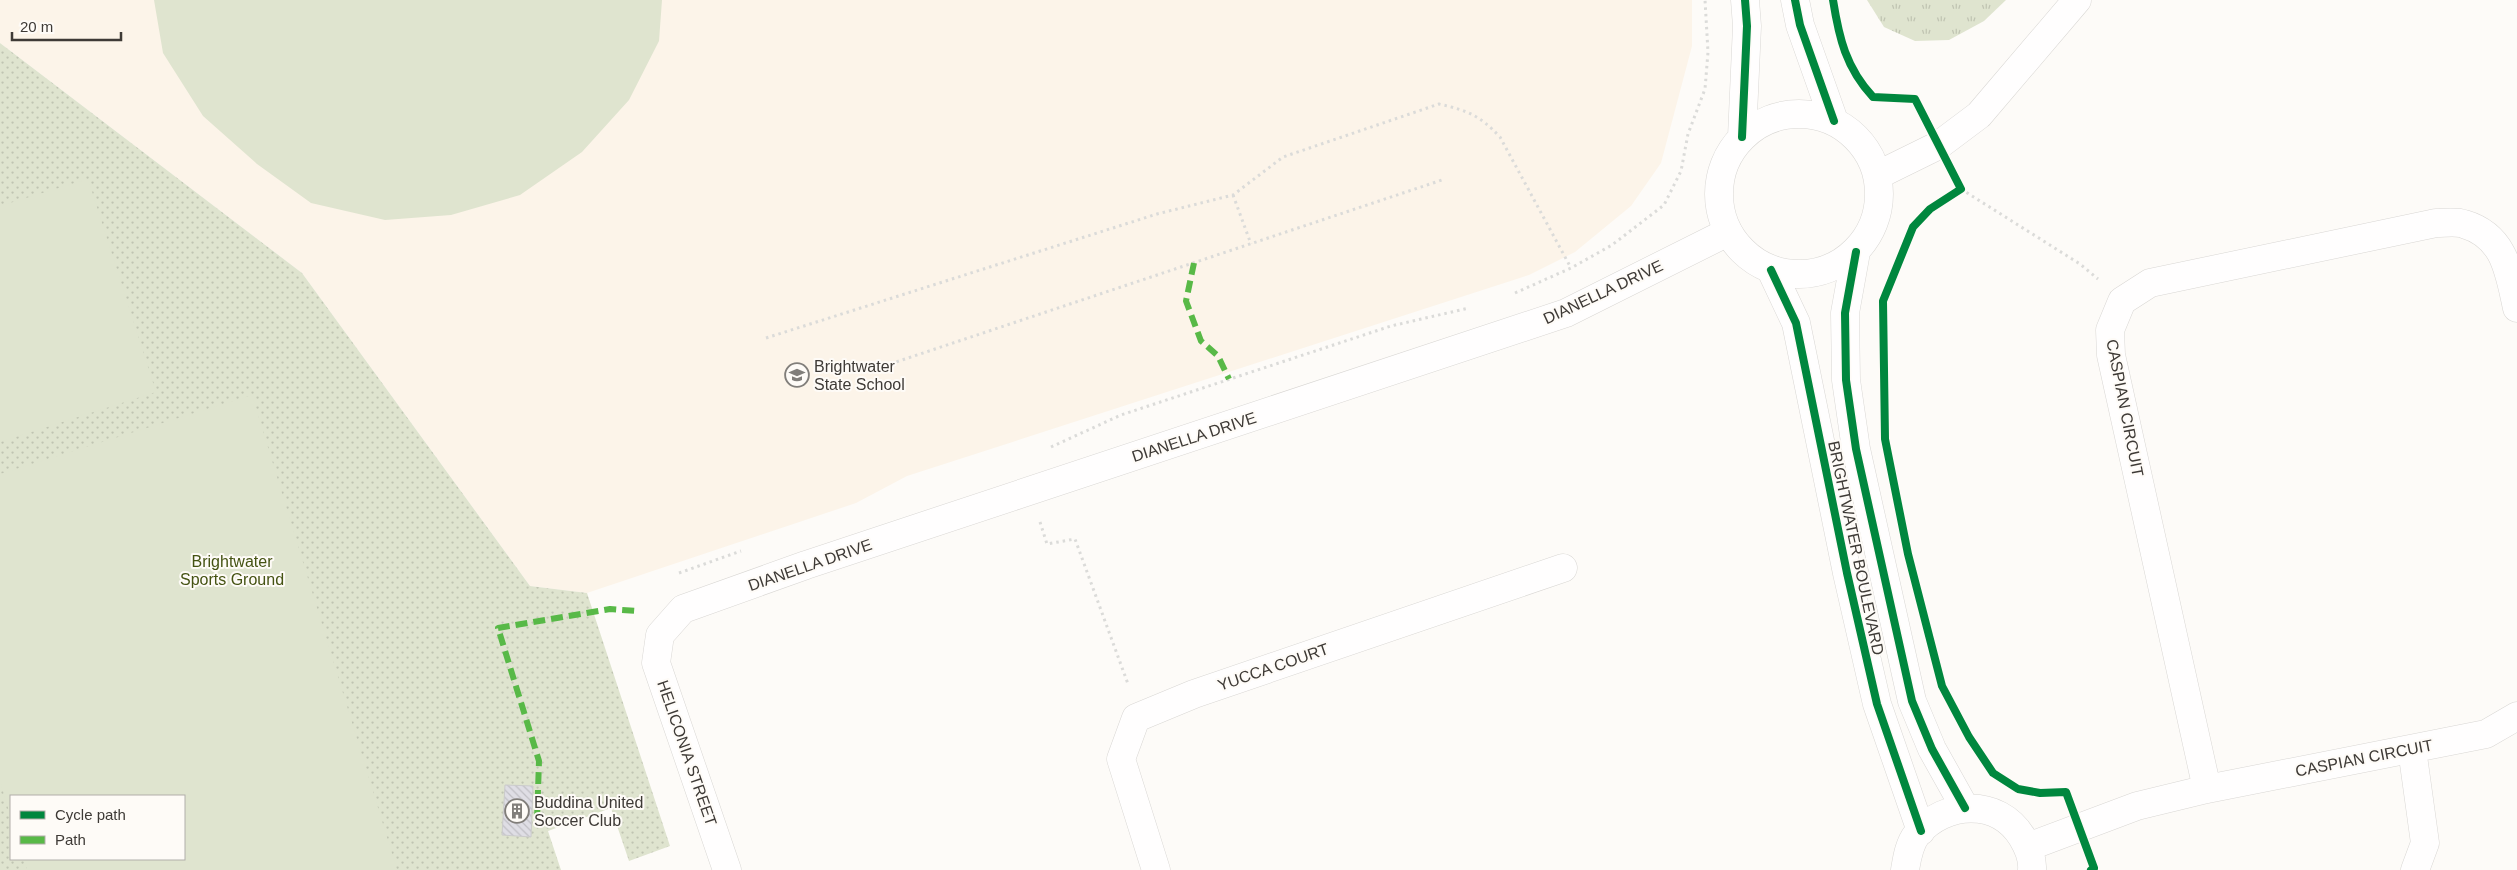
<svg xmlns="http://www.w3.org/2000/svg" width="2517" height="870" font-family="Helvetica,sans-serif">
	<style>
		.built { fill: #fcf4e9 }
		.grass { fill: url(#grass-tufts) }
		.park { fill: url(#park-dots); fill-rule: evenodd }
		.pitch { fill: #dfe4cf }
		.building { fill: url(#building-back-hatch); stroke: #cbcbcb }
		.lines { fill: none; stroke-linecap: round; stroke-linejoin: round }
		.minor-casing { stroke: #d9d7d4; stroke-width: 29 }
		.tertiary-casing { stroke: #d9d7d4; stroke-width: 29 }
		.path { stroke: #dbdbd9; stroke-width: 3; stroke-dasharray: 2.5 4; stroke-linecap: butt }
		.minor { stroke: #fffefe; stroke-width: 28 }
		.tertiary { stroke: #fffefe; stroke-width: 28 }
		.quiet { stroke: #58b947; stroke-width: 6; stroke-dasharray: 12 6; stroke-linecap: butt }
		.cycleway-casing { stroke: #fefbf7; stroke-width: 11 }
		.cycleway { stroke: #00873e; stroke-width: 8 }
		.labels { text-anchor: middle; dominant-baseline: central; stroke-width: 4; stroke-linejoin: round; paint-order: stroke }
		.street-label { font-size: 16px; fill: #3e3a36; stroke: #fefbf7 }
		.poi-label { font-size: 16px; fill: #3e3a36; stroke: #fefbf7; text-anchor: start }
		.park-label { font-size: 16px; fill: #455313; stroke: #fefbf7 }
	</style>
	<defs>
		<pattern id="grass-tufts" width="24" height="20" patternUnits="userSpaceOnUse" patternTransform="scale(1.25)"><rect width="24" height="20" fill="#dfe4cf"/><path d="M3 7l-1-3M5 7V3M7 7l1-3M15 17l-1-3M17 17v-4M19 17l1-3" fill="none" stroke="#c0c4b2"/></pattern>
		<pattern id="park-dots" width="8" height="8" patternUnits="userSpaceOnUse" patternTransform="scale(1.25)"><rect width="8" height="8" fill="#dfe4cf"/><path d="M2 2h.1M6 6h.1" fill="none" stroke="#c0c4b2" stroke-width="1.8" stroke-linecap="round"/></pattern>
		<pattern id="building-back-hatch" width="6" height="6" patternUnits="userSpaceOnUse" patternTransform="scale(1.25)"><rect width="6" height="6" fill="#dfdee5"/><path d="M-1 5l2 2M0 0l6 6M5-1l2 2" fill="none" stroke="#c0bfc5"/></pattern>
	</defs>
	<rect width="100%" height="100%" fill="#fdfbf8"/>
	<path class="built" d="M0,0h1692v46l-31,117 -30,43 -56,46 -46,23 -622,201 -51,27 -269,90 -57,-7 -228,-313 -302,-230z"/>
	<path class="grass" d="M1867,0h139l-22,21 -35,19 -34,1 -31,-14z"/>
	<path class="park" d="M0,43l302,230 228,313 57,7 83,253 -41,15 -18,-53 -63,23 13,39h-561zM11,796h173v63h-173z"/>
	<path class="pitch" d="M154,0h508l-3,41 -30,59 -47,52 -62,43 -69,20 -66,5 -74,-17 -54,-39 -54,-48 -40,-63z
		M88,179l68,213 -156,50v-236z
		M252,395l145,475h-370l-3,-11h160v-63h-173v22l-11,-37v-307z"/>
	<path class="building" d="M505,785l28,1 -2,51 -29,-2z"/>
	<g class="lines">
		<g class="minor-casing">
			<path id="minor" d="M1878,175l61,-30 40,-30 98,-115
				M2412,749l13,94 -10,27
				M2207,789l-96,-434 -1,-25 12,-29 28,-18 286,-60c9,0 20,-2 28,1 41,12 45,48 53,84
				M2028,847l109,-41 70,-17 279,-55 31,-18
				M727,870l-71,-207 4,-28 23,-26 123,-44 760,-252 162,-81
				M1156,870l-35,-111 15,-41 58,-24 369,-126"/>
		</g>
		<g class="tertiary-casing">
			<path id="tertiary" d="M1795,0l5,25 34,96
				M1719 194a80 80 0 1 1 160 0a80 80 0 1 1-160 0Z
				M1742,137l5,-111 -2,-26
				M1856,252l-11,61 1,67 10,69 56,252 20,48 33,59
				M1771,270l25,53 51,250 30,131 44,127
				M1905,870c2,-12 4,-26 12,-36 28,-33 81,-36 105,3 6,10 11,21 10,33"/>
		</g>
		<path class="path" d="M1961,189l119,75 18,15
			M1233,195l18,49
			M1515,293l56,-25 41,-23 52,-40 17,-34 7,-37 17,-45 3,-37 -3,-52
			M766,338l391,-124 76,-19 50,-38 156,-53c30,7 40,11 61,33l71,131
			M878,368l564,-188
			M1051,447l70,-32 270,-89 78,-18
			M1040,522l7,22 28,-5 53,145
			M679,573l62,-22"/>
		<use href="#minor" class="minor"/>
		<use href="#tertiary" class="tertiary"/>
		<path class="quiet" d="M1194,263l-8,38 15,40 17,15 11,23
			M537,820l2,-59 -41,-133 112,-19 26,2"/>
		<g class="cycleway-casing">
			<path id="cycleway" d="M1795,0l5,25 34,96
				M1833,0c6,38 13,68 40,97l42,2 46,90 -31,20 -17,18 -30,74 2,138 23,115 34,132 27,51 24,36 25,16 22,4 26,-1 28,76 -3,2
				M1742,137l5,-111 -2,-26
				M1856,252l-11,61 1,67 10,69 56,252 20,48 33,59
				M1771,270l25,53 51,250 30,131 44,127"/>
		</g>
		<use href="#cycleway" class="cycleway"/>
	</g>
	<defs>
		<g id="school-ring" transform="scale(1.25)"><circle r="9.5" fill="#fefbf7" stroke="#817e7a" stroke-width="1.5"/><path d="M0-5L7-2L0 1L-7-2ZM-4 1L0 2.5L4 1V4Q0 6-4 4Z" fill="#817e7a"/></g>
		<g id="building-ring" transform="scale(1.25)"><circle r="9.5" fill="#fefbf7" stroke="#817e7a" stroke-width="1.5"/><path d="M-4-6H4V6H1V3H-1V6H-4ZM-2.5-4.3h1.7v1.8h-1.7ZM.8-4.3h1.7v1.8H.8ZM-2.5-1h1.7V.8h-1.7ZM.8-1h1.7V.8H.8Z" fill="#817e7a"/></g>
	</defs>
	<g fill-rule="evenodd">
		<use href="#school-ring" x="797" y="375"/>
		<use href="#building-ring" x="517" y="811"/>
	</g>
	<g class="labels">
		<g class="street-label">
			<text transform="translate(1603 292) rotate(-25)">DIANELLA DRIVE</text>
			<text transform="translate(2125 408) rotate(79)">CASPIAN CIRCUIT</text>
			<text transform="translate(1194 437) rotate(-18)">DIANELLA DRIVE</text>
			<text transform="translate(1856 548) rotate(78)">BRIGHTWATER BOULEVARD</text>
			<text transform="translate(810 565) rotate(-19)">DIANELLA DRIVE</text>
			<text transform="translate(1273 667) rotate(-19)">YUCCA COURT</text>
			<text transform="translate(687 753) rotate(71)">HELICONIA STREET</text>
			<text transform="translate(2364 758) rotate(-11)">CASPIAN CIRCUIT</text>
		</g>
		<g class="poi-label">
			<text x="814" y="366">Brightwater<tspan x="814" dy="18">State School</tspan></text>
			<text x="534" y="802">Buddina United<tspan x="534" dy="18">Soccer Club</tspan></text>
		</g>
		<g class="park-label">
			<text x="232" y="561">Brightwater<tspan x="232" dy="18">Sports Ground</tspan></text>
		</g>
	</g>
	<rect x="10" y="795" width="175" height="65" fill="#fefbf7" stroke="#b1aeaa"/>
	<rect x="20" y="811" width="25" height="8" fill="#00873e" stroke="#b1aeaa"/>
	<text x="55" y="820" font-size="15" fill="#3e3a36">Cycle path</text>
	<rect x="20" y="836" width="25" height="8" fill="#58b947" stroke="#b1aeaa"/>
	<text x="55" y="845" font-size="15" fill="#3e3a36">Path</text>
	<path d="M12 32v8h109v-8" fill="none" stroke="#3e3a36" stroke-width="2.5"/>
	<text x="20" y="32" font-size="15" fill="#3e3a36" stroke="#fefbf7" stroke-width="4" paint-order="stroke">20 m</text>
</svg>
